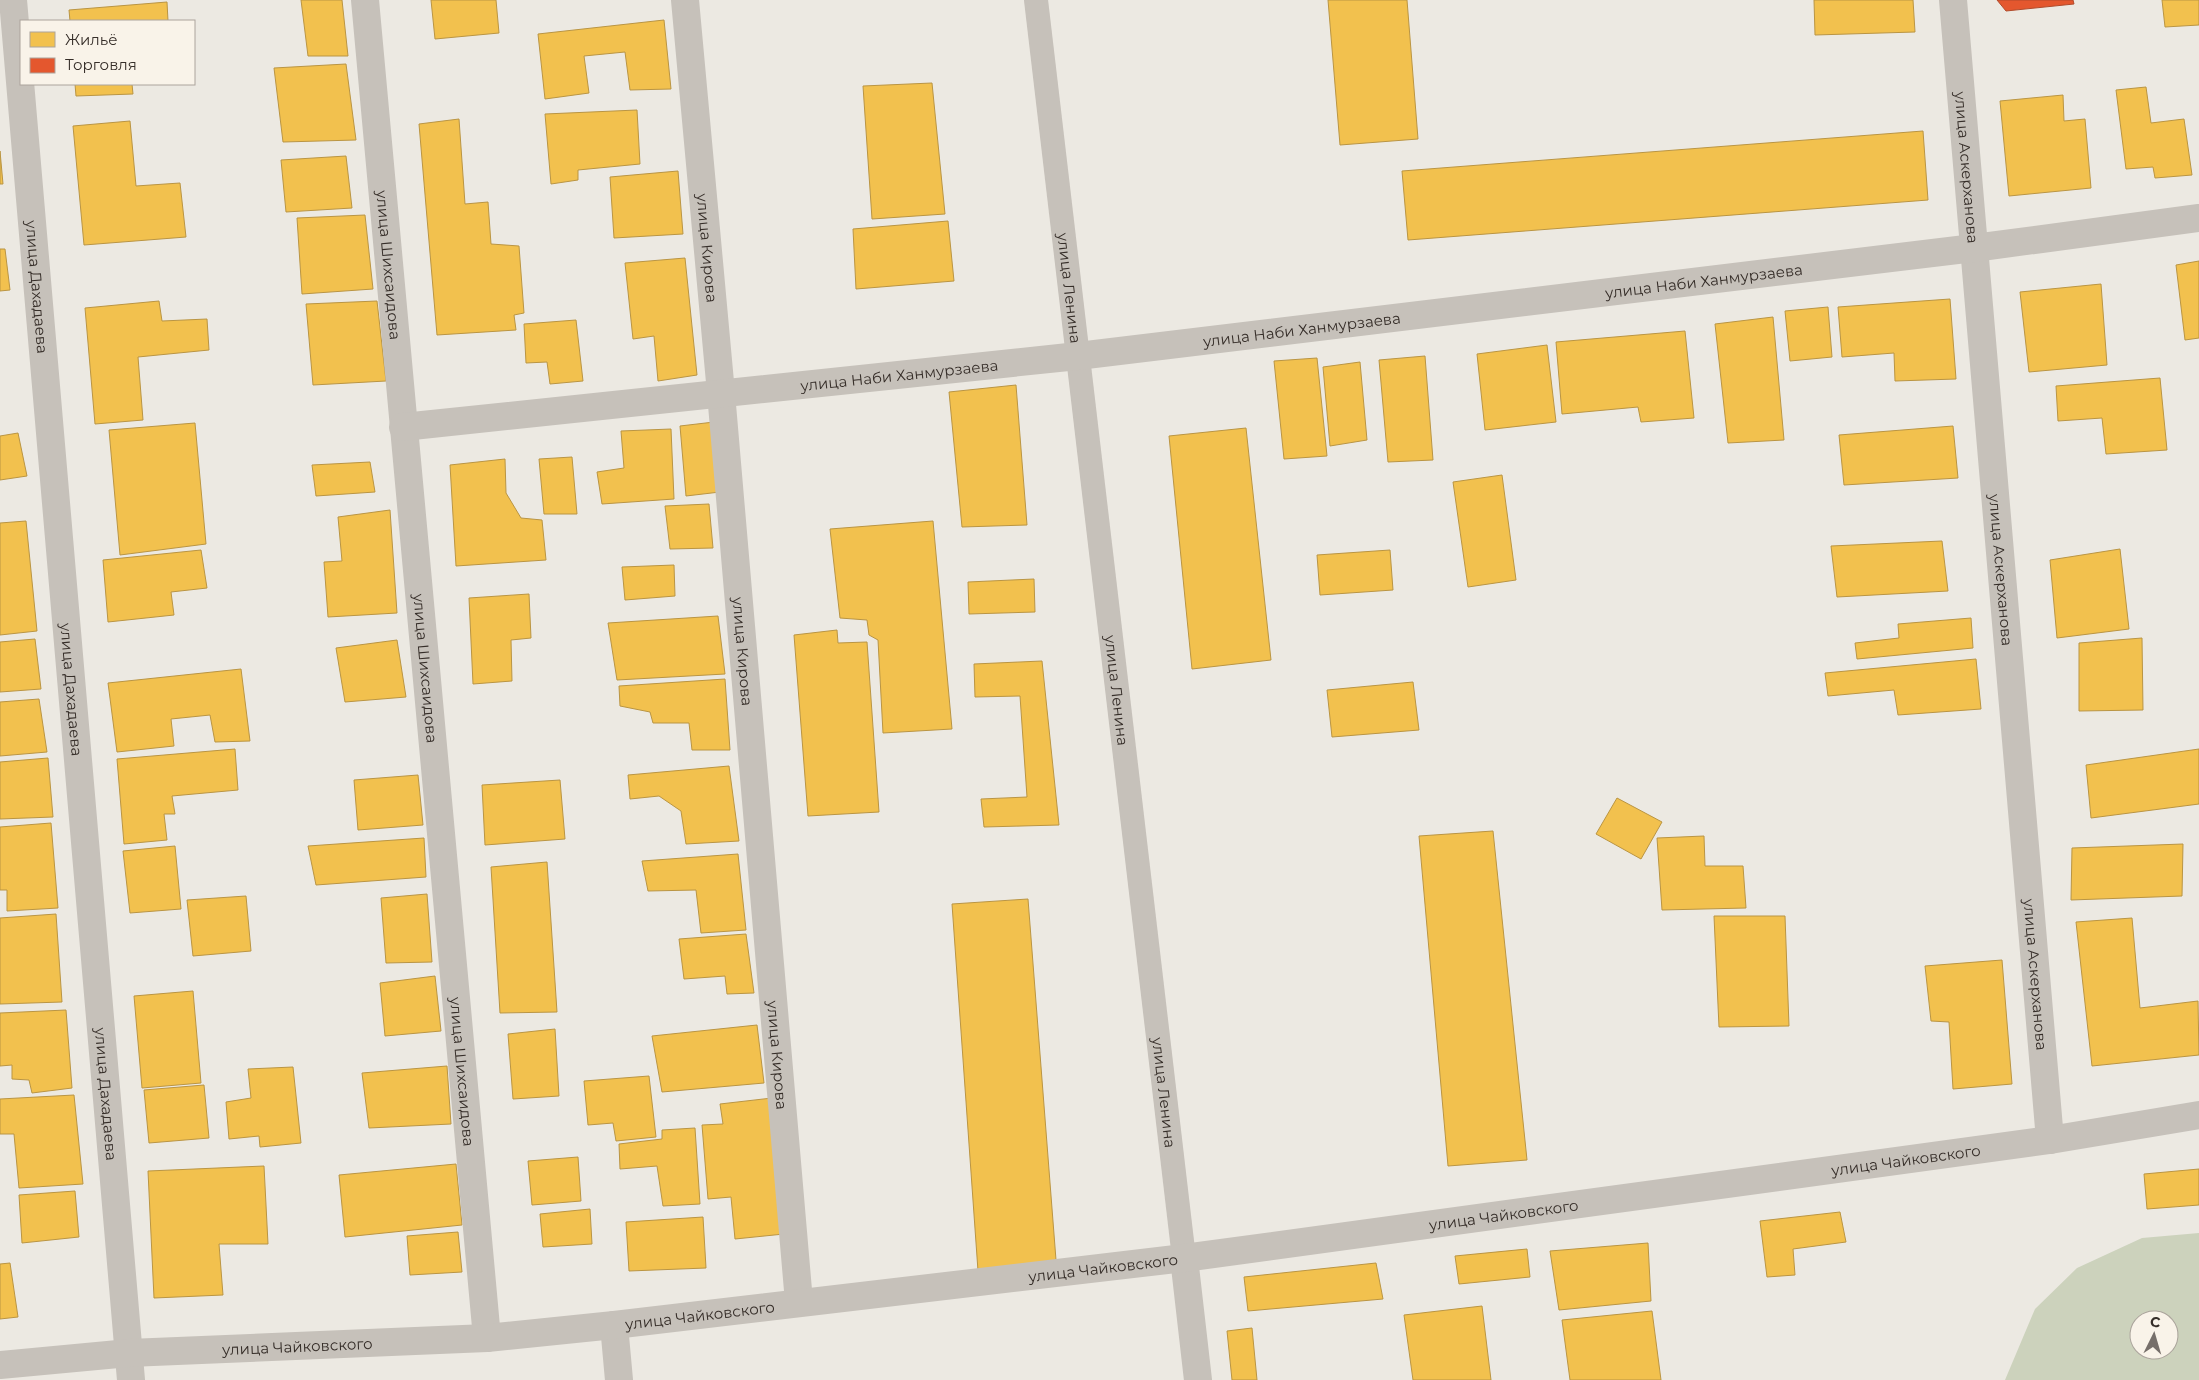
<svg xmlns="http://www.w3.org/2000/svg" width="2199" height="1380" font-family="Montserrat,sans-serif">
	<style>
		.green { fill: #ccd2bc; fill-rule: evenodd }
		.homes { fill: #f2c14e; stroke: #ba9543 }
		.shops { fill: #e4572e; stroke: #b04b2c }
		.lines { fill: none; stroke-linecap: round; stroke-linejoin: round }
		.pedestrian { stroke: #c6c1ba; stroke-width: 24 }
		.minor { stroke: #c6c1ba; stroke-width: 28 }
		.labels { text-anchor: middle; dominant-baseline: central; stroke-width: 5; stroke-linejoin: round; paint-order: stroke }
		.street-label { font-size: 15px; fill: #362e29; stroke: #f9f3e9 }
	</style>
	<rect width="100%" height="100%" fill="#ece9e2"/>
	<path class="green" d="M2199,1233v147h-194l30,-71 42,-41 65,-30zM2139,1320h30v30h-30z"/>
	<path class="homes" d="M301,0h41l6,56h-40z
		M431,0h65l3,33 -64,6z
		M1328,0h79l11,139 -78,6z
		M1814,0h99l2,32 -100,3z
		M2162,0h37v25l-34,2z
		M167,2l1,19h-98l-1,-11z
		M664,20l7,69 -41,1 -5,-38 -41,4 5,37 -44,6 -7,-65z
		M346,64l10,76 -73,2 -9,-74z
		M932,83l13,131 -73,5 -9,-133z
		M75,84h57l1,10 -57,2z
		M2146,87l5,36 33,-4 8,56 -37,3 -2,-11 -27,2 -10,-79z
		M2063,95l1,26 21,-2 6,69 -82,8 -9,-95z
		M637,110l3,54 -62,6v10l-27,4 -6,-70z
		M459,119l6,85 23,-2 3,42 28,2 5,67 -10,2 2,15 -79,5 -18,-211z
		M130,121l6,65 44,-3 6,54 -102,8 -11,-119z
		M1923,131l5,69 -520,40 -6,-69z
		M0,151l3,33h-3z
		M346,156l6,52 -66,4 -5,-52z
		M678,171l5,63 -69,4 -4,-61z
		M365,215l8,74 -71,5 -5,-76z
		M948,221l6,60 -98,8 -3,-60z
		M0,249h5l5,41 -10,1z
		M685,258l12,117 -39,6 -4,-45 -21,3 -8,-76z
		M2199,261v77l-14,2 -9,-75z
		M2101,284l6,81 -78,7 -9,-80z
		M1950,299l6,80 -61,2 -1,-28 -52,4 -4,-50z
		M159,301l3,20 45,-2 2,31 -71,7 5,63 -48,4 -10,-116z
		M377,301l9,80 -73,4 -7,-81z
		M1828,307l4,50 -42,4 -5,-50z
		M1773,317l11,123 -56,3 -13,-119z
		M576,320l7,61 -33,3 -3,-22 -21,1 -2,-39z
		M1685,331l9,87 -53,4 -3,-15 -76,7 -6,-72z
		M1547,345l9,77 -71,8 -8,-76z
		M1425,356l8,104 -45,2 -9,-102z
		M1317,358l10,98 -43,3 -10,-98z
		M1360,362l7,78 -37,6 -7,-79z
		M2160,378l7,72 -61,4 -4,-36 -44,3 -2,-35z
		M1016,385l11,140 -65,2 -13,-135z
		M714,422l6,70 -34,4 -6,-70z
		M195,423l11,121 -86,11 -11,-125z
		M1953,426l5,52 -114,7 -5,-50z
		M1246,428l25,232 -79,9 -23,-233z
		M671,429l3,70 -72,5 -5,-32 27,-4 -3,-37z
		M18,433l9,43 -27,4v-44z
		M572,457l5,57h-33l-5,-55z
		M505,459l1,34 15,25 21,2 4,40 -90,6 -6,-101z
		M370,462l5,30 -59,4 -4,-31z
		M1502,475l14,105 -48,7 -15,-105z
		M709,504l4,44 -43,1 -5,-43z
		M390,510l7,103 -69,4 -4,-55 18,-1 -4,-44z
		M26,521l11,110 -37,4v-112z
		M933,521l19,208 -69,4 -5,-93 -9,-5 -2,-15 -27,-2 -10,-89z
		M1942,541l6,50 -111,6 -6,-51z
		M2120,549l9,80 -72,9 -7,-78z
		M201,550l6,38 -36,4 3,23 -66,7 -5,-62z
		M1390,550l3,40 -73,5 -3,-40z
		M674,565l1,31 -50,4 -3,-33z
		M1034,579l1,33 -66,2 -1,-32z
		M529,594l2,44 -20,2 1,41 -39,3 -4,-86z
		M718,616l7,58 -108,6 -9,-57z
		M1971,618l2,30 -116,11 -2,-16 44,-5 -1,-14z
		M837,630l1,13 29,-1 12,170 -71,4 -14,-181z
		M2142,638l1,72 -64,1v-68z
		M35,639l6,50 -41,3v-50z
		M397,640l9,57 -61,5 -9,-54z
		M1976,659l5,50 -83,6 -4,-25 -66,6 -3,-23z
		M1042,661l17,164 -75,2 -3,-28 46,-2 -7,-101 -45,1 -1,-33z
		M241,669l9,72 -35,1 -5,-27 -39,4 3,27 -57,6 -9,-69z
		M725,679l5,71h-38l-3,-27h-36l-3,-11 -30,-6 -1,-20z
		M1413,682l6,48 -87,7 -5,-47z
		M39,699l8,53 -47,4v-54z
		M235,749l3,41 -66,6 3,18h-11l3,26 -43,4 -7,-85z
		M2199,749v55l-108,14 -5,-53z
		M48,758l5,59 -53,2v-57z
		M729,766l10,75 -53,3 -5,-33 -22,-15 -29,3 -2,-24z
		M418,775l5,50 -65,5 -4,-50z
		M560,780l5,59 -80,6 -3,-60z
		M1617,798l45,24 -21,37 -45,-25z
		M51,823l7,85 -51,3v-21h-7v-63z
		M1493,831l34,329 -79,6 -29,-330z
		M1704,836l1,30h38l3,42 -84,2 -5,-72z
		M424,838l2,39 -110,8 -8,-39z
		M2183,844l-1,52 -111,4 1,-52z
		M175,846l6,63 -51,4 -7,-62z
		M738,854l8,76 -45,3 -5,-43 -48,1 -6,-30z
		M547,862l10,150 -57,1 -9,-146z
		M427,894l5,68 -46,1 -5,-65z
		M246,896l5,55 -58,5 -6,-56z
		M1028,899l28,361 -78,11 -26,-367z
		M56,914l6,88 -62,2v-86z
		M1714,916h71l4,110 -70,1z
		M2132,918l8,90 58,-7 1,54 -107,11 -16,-144z
		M746,934l8,59 -27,1 -2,-18 -41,3 -5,-40z
		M2002,960l10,124 -59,5 -4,-67 -18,-1 -6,-55z
		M435,976l6,55 -56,5 -5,-53z
		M193,991l8,92 -59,5 -8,-92z
		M66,1010l6,78 -40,5 -3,-13 -17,-1v-14l-12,1v-53z
		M757,1025l7,58 -102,9 -10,-56z
		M555,1029l4,67 -46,3 -5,-65z
		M447,1066l4,58 -82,4 -7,-55z
		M293,1067l8,76 -41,4 -1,-11 -30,3 -3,-37 25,-4 -3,-29z
		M649,1076l7,61 -40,4 -3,-18 -25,2 -4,-44z
		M204,1085l5,53 -60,5 -5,-53z
		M74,1095l9,89 -64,4 -5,-54h-14v-35z
		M772,1098l12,136 -49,5 -4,-42 -23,2 -6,-74 21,-1 -3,-20z
		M695,1128l5,76 -37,2 -6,-40 -37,3 -1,-25 43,-5v-9z
		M578,1157l3,44 -49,4 -4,-44z
		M456,1164l6,61 -117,12 -6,-62z
		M264,1166l4,78h-49l4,51 -69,3 -6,-127z
		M2199,1169v36l-52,4 -3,-35z
		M75,1191l4,46 -57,6 -3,-48z
		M590,1209l2,35 -49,3 -3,-33z
		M1840,1212l6,30 -53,7 2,26 -28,2 -7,-56z
		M703,1217l3,51 -77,3 -3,-49z
		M458,1232l4,40 -52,3 -3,-39z
		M1648,1243l3,58 -92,9 -9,-59z
		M1527,1249l3,28 -71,7 -4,-28z
		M10,1263l8,54 -18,2v-55z
		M1376,1263l7,36 -135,12 -4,-34z
		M1482,1306l9,74h-78l-9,-65z
		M1652,1311l9,69h-91l-8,-60z
		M1252,1328l5,52h-25l-5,-49z"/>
	<path class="shops" d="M1997,0h76l1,4 -68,7z"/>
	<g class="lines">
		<path class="pedestrian" id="s1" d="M1036,0l148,1258"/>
		<g class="minor">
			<path id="s2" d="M13,0l118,1380"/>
			<path id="s3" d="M365,0l122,1338"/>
			<path id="s4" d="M685,0l36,393 78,909"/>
			<path id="s5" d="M1953,0l97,1140"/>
			<path id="s6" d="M403,427l675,-71 896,-108 225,-30"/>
			<path d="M1184,1258l14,122"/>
			<path d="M614,1325l5,55"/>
			<path id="s7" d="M0,1365l129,-12 358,-15 127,-13 570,-67 866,-118 149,-25"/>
		</g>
	</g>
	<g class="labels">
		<g class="street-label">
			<text stroke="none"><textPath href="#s5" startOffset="168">улица Аскерханова</textPath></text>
			<text stroke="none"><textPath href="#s4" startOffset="249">улица Кирова</textPath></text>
			<text stroke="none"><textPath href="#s3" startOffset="266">улица Шихсаидова</textPath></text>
			<text stroke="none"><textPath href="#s6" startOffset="1309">улица Наби Ханмурзаева</textPath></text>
			<text stroke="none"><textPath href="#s2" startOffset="288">улица Дахадаева</textPath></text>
			<text stroke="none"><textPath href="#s1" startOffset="290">улица Ленина</textPath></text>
			<text stroke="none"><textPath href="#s6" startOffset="904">улица Наби Ханмурзаева</textPath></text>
			<text stroke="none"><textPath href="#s6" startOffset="499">улица Наби Ханмурзаева</textPath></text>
			<text stroke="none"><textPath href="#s5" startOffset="572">улица Аскерханова</textPath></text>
			<text stroke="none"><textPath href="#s4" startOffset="654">улица Кирова</textPath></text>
			<text stroke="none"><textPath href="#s3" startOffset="671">улица Шихсаидова</textPath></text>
			<text stroke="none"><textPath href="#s2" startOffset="692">улица Дахадаева</textPath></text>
			<text stroke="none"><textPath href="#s1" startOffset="695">улица Ленина</textPath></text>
			<text stroke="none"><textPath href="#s5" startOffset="978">улица Аскерханова</textPath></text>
			<text stroke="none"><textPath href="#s4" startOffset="1059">улица Кирова</textPath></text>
			<text stroke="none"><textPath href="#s3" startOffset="1076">улица Шихсаидова</textPath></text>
			<text stroke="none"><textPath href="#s1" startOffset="1100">улица Ленина</textPath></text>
			<text stroke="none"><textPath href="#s2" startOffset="1098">улица Дахадаева</textPath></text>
			<text stroke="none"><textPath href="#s7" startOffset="1918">улица Чайковского</textPath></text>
			<text stroke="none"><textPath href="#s7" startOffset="1512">улица Чайковского</textPath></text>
			<text stroke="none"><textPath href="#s7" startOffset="1108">улица Чайковского</textPath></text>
			<text stroke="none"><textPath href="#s7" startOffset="702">улица Чайковского</textPath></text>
			<text stroke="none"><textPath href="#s7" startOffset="298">улица Чайковского</textPath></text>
		</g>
	</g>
	<rect x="20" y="20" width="175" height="65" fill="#f9f3e9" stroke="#aba49c"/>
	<rect x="30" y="32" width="25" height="15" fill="#f2c14e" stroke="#aba49c"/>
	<text x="65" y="45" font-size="15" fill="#362e29">Жильё</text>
	<rect x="30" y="58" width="25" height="15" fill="#e4572e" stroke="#aba49c"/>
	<text x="65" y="70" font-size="15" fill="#362e29">Торговля</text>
	<g transform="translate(2154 1335) rotate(5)"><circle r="24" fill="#f9f3e9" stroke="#aba49c"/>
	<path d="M0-4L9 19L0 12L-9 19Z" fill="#766f6a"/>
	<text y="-8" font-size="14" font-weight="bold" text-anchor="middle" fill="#362e29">С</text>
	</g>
</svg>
